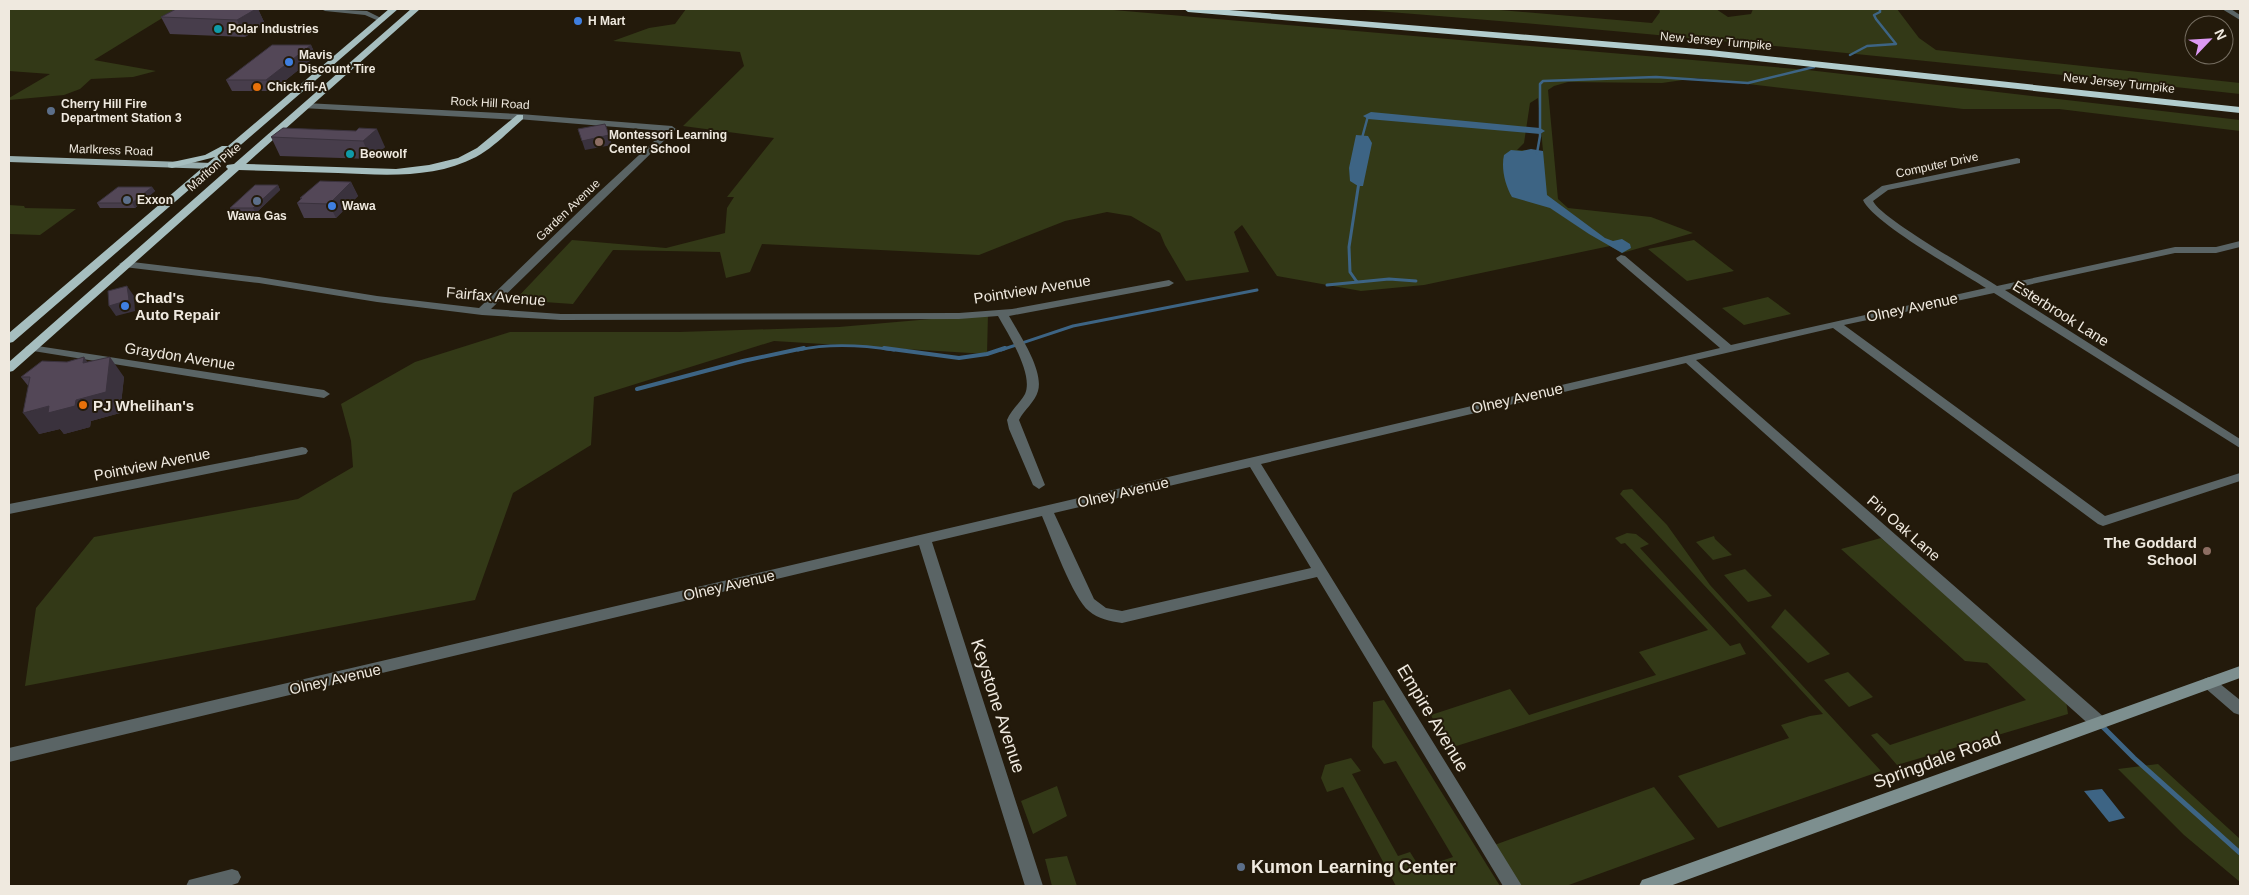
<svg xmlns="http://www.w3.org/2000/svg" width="2249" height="895" font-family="Arial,sans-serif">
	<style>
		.green { fill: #333917; fill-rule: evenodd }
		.water { fill: #3d6484 }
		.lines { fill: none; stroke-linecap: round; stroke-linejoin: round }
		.stream-far3 { stroke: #3d6484; stroke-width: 2.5 }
		.stream-far2 { stroke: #3d6484; stroke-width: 3 }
		.stream-far1 { stroke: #3d6484; stroke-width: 4 }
		.stream { stroke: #3d6484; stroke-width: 5 }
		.canal { fill: #3d6484; fill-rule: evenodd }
		.minor { fill: #5a6465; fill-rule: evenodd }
		.tertiary { fill: #5a6465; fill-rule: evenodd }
		.secondary { fill: #7d8f8f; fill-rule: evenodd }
		.primary { fill: #99afb0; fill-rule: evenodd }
		.trunk { fill: #a6bebf; fill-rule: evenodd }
		.motorway { fill: #b2cdce; fill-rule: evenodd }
		.wall { fill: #473d4b }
		.shaded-wall { fill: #3a323d }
		.building { fill: #534757; stroke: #3a323d }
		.shop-dot { fill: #3f7fe0; stroke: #231a0b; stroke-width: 2 }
		.culture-dot { fill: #0f9aa8; stroke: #231a0b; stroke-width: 2 }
		.food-dot { fill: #e8710a; stroke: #231a0b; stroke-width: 2 }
		.service-dot { fill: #5c6f8a; stroke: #231a0b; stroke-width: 2 }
		.education-dot { fill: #8d6e63; stroke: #231a0b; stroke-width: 2 }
		.labels { text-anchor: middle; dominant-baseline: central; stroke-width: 4; stroke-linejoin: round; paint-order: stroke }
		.far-poi-label { font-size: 12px; font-weight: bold; fill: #efe9df; stroke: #231a0b; text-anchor: start }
		.far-street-label { font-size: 12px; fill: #efe9df; stroke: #231a0b }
		.street-label { font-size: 15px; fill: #efe9df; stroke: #231a0b }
		.poi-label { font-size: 15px; font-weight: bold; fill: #efe9df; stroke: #231a0b; text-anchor: start }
		.near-street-label { font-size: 18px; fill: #efe9df; stroke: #231a0b }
		.near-poi-label { font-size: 18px; font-weight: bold; fill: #efe9df; stroke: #231a0b; text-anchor: start }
	</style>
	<rect width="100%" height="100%" fill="#231a0b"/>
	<path class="green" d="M9,9h168l-83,51 62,11 -23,6 -42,2 -11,10 -16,6 -55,5v-2l41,-24 -41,-3z
		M686,9h416l706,61 432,50v11l-181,-22h-96l-266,-31 -35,5 -94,-1 -14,4 -6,4 10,109 10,9 83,9 42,16 -71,20 -12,-7 -186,39 -63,6 -84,-15 -35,-51 -8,7 15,40 -63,9 -21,-36 -5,-12 -29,-17 -24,-4 -42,9 -86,34 -217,-11 -12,28 -24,6 -6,-26 -107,-2 -40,54 -58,-4 57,-60 94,8 59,-15 2,-25 7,-11h-7l47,-59 -91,-12 61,-60 -4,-14 -127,-11 36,-13 26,-4zM1538,98l5,53 -26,-1 7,-7 6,-40z
		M1352,9h136l164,14 8,-11 -1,-3h57l12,8 23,-3 2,-5h144l22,29 17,12 304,33v11c-295,-32 -591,-62 -888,-85z
		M9,205l15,1 1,2 51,1 -36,26 -31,-1z
		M1694,240l40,31 -47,10 -39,-32z
		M1768,297l23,17 -47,11 -22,-17z
		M988,314l-1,40 -213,-13 -180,56 -3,48 -78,48 -38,107 -450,86 11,-78 58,-71 204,-38 55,-32 -2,-26 -10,-37 74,-42 95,-30h169l160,-5z
		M1632,489l35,36 43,60 171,186 -163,57 -40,-52 111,-38 -8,-13 29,-9 13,-2 -203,-220 3,-4z
		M1627,533l9,1 13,10 -9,4 90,98 10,-3 6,11 -299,95 -16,-34 79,-26 19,26 127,-40 -17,-23 69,-22 -83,-87 -4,1 -6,-6z
		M1714,536l1,3 17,16 -19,5 -17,-18z
		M1881,538l185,163 2,13 -171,51 -26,-30 6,-2 13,12 136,-45 -39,-37 -22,-2 -124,-112z
		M1745,569l27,27 -24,6 -24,-27z
		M1785,609l45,45 -22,9 -37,-36z
		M1848,672l25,25 -24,10 -25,-27z
		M1384,700l116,186h-104l-53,-99 -16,5 -6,-14 4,-13 26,-7 10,13 -9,3 46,82 12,-4 10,16 33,-11 -57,-96 -12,3 -12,-17 1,-45z
		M2158,764l82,75v43l-56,-47 -66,-66z
		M1057,786l10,30 -34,18 -12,-33z
		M1654,787l41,52 -129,47h-53l-24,-39z
		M1067,856l10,30h-25l-7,-27z"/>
	<path class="water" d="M1356,135l12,1 4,7 -9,43h-5l-8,-5 -1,-13z
		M1531,149l12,2 4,44 58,43 8,3 9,-2 8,5 1,4 -9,5 -33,-19 -39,-26 -38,-11c-7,-12 -11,-29 -8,-42l7,-5 11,1z
		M2102,789l23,29 -16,4 -25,-31z"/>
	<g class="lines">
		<path class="stream-far3" d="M1850,55l17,-9 29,-2 -20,-25 -2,-4 6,-3v-3
			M1362,138l6,-22
			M1537,153l3,-17v-52l3,-3 113,-4 92,6 66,-16"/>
		<path class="stream-far2" d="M1357,282l-7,-10 -1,-25 10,-65
			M1327,285l62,-6 27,2
			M798,350c32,-7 64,-5 96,0
			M1001,350l72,-24 184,-36"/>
		<path class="stream-far1" d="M884,348l75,10 28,-4 18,-6
			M637,389l106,-28 61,-13"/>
		<path class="stream" d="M2102,726l32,32 106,95"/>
		<path class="canal" d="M1371,112l169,16 5,3 -5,3 -172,-15 -5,-3z"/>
		<path class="minor" d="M321,9l46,2 18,9 -4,2 -16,-7 -40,-4z
			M2222,9h9l9,6v5z
			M520,114l152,12 4,3 -185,180 70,5 398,-1 53,-4 157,-29 5,3 -5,3 -160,30c10,18 35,54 29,75 -3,11 -14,19 -19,29l26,65 -6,4 -6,-4 -24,-56 -2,-9c4,-10 13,-17 18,-26 9,-20 -17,-60 -27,-78l-39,3 -398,1 -79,-5 -105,-13 -118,-19 -135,-16 -5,-3 5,-3 135,16 118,19 102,12 120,-116 66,-61 -148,-12v-4z
			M2017,158l3,1v4l-132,27 -15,11c7,17 103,71 124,85l178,-39h41l24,-6v6l-24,6h-41l-170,37 235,149v9l-246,-155 -150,32 261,191 135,-43v8l-137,45 -5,-2 -265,-196 -137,32 409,358 2,5 -2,5 -6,1 -6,-1 -407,-365 -425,101 261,422h-19l-186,-309 -195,46c-12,-2 -24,-4 -33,-12 -16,-12 -38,-74 -47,-95l-110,26 111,344h-18l-106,-341 -910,217v-14l1711,-400 -103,-88 -1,-2 5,-3 4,1 106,89 255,-57c-25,-16 -113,-65 -123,-88l19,-14zM1250,467l61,101 -189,43 -16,-3 -12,-9 -40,-86z
			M31,345l293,45 6,4 -6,4 -297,-48 -2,-2 2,-2z
			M302,447l4,1 2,3 -2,3 -297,60v-10z
			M2209,677l5,2 26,21v15l-6,-2 -30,-26 -3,-4 3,-4z
			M232,869l6,2 3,6 -3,6 -6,2 -46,1 3,-6z"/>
		<path class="tertiary" d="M305,103l215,11 4,3 -4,3 -218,-12 -1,-2z"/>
		<path class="secondary" d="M2240,666v12l-570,208h-31l3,-6 6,-2z"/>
		<path class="primary" d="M9,156l203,7 5,3 -5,3 -203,-7z"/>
		<path class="trunk" d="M389,9h9l-385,333 -4,1v-10l206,-176 -43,11 -4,-1v-4l37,-8 17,-9h6z
			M411,9h9l-174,155 150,5 33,-4 29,-7 19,-10 40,-33h6v4c-15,13 -29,28 -47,38 -42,22 -92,18 -138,16 -33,-1 -66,-2 -99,-3l-226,201 -4,1v-10l219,-193 -2,-2 1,-2 7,-1z"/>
		<path class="motorway" d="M1184,9h33l493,41 530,57v6l-530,-57 -522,-44z"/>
	</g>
	<path class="wall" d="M176,9h82l7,15 -20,13 -75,-3 -9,-17z
		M311,45l5,11 -44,35h-40l-6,-11z
		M356,131l29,16 -14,12 -91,-3 -9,-19z
		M351,182l7,14 -22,22h-32l-7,-15 4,-4 -1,-1z
		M278,185l2,5 -24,23h-24l-2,-5z
		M152,187l3,4 -20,17h-35l-3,-5z
		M84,357l3,5 37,15 -4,36 -29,8 -1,6 -26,7 -4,-5 -21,5 -10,-47 -8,-10 46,-15z"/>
	<path class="shaded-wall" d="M256,9h2l7,15 -20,13 -8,-17z
		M311,45l5,11 -44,35 -6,-11z
		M377,129l8,18 -14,12 -8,-18z
		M609,135l3,10 -27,5 -3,-9z
		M351,182l7,14 -22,22 -7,-14z
		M278,185l2,5 -24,23 -3,-5z
		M152,187l3,4 -20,17 -3,-5z
		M127,286l7,10 1,15 -19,5 -7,-10z
		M84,357l14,21 -15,-15z
		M110,357l14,20 -4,36 -29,8 -1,6 -26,7 -4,-5 -21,5 -16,-21 53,-13z"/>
	<path class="building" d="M176,9h80l-19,11 -76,-3z
		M272,45h39l-45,35h-40z
		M605,124l4,11 -27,6 -4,-12z
		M283,128l73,3 3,-3 18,1 -14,12 -92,-4z
		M320,181l31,1 -22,22 -32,-1 5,-5h-2z
		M255,185h23l-25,23h-23z
		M118,187h34l-20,16h-35z
		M127,286l2,14 -20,6 -1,-15z
		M84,357l-1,6 27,-6 -4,35 -30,8 -1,6 -27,7 1,-7 -26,7 7,-36h-9l21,-16 25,1z"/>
	<g class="shop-dot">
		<circle cx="578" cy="21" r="5"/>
		<circle cx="289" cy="62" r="5"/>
		<circle cx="332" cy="206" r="5"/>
		<circle cx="125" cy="306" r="5"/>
	</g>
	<g class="culture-dot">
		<circle cx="218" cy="29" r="5"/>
		<circle cx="350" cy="154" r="5"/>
	</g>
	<g class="food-dot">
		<circle cx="257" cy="87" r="5"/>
		<circle cx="83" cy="405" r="5"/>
	</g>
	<g class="service-dot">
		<circle cx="51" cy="111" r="5"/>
		<circle cx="127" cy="200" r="5"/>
		<circle cx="257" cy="201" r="5"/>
		<circle cx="1241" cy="867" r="5"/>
	</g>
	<g class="education-dot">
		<circle cx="599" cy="142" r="5"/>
		<circle cx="2207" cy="551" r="5"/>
	</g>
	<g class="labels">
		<g class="far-poi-label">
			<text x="588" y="21">H Mart</text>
			<text x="228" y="29">Polar Industries</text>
			<text x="299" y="55">Mavis<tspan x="299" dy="14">Discount Tire</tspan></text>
			<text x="267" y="87">Chick-fil-A</text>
			<text x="61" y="104">Cherry Hill Fire<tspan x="61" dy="14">Department Station 3</tspan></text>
			<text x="609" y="135">Montessori Learning<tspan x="609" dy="14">Center School</tspan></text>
			<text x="360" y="154">Beowolf</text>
			<text x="137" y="200">Exxon</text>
			<text x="342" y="206">Wawa</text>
			<text x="257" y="216" text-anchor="middle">Wawa Gas</text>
		</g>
		<g class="far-street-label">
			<text transform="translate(1716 41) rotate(5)">New Jersey Turnpike</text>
			<text transform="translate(2119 83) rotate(6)">New Jersey Turnpike</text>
			<text transform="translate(490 103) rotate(3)">Rock Hill Road</text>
			<text transform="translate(111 150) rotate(2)">Marlkress Road</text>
			<text transform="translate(1937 165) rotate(-12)">Computer Drive</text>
			<text transform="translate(214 167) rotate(-41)">Marlton Pike</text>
			<text transform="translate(568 210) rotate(-44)">Garden Avenue</text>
		</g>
		<g class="street-label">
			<text transform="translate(1032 289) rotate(-9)">Pointview Avenue</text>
			<text transform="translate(496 296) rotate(5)">Fairfax Avenue</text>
			<text transform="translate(1912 307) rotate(-12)">Olney Avenue</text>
			<text transform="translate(2061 313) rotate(32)">Esterbrook Lane</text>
			<text transform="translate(180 356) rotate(9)">Graydon Avenue</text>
			<text transform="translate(1517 398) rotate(-13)">Olney Avenue</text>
			<text transform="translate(152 464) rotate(-11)">Pointview Avenue</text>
			<text transform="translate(1123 492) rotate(-13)">Olney Avenue</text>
			<text transform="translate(1904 528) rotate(41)">Pin Oak Lane</text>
			<text transform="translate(729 585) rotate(-13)">Olney Avenue</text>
			<text transform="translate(335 679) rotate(-13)">Olney Avenue</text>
		</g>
		<g class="poi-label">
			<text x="135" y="297">Chad's<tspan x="135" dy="17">Auto Repair</tspan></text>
			<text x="93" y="405">PJ Whelihan's</text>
			<text x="2197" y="542" text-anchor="end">The Goddard<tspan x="2197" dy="17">School</tspan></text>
		</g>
		<g class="near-street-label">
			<text transform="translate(998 706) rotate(72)">Keystone Avenue</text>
			<text transform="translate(1433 718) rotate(59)">Empire Avenue</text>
			<text transform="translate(1937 760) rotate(-20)">Springdale Road</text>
		</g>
		<g class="near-poi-label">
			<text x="1251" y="867">Kumon Learning Center</text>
		</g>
	</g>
	<rect width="2249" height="895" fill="none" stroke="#efe9df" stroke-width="20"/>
	<g transform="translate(2209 40) rotate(65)"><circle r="24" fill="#231a0b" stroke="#756d60"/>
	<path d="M0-4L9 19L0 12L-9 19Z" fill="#dd99f4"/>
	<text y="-8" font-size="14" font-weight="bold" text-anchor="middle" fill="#efe9df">N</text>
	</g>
</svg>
